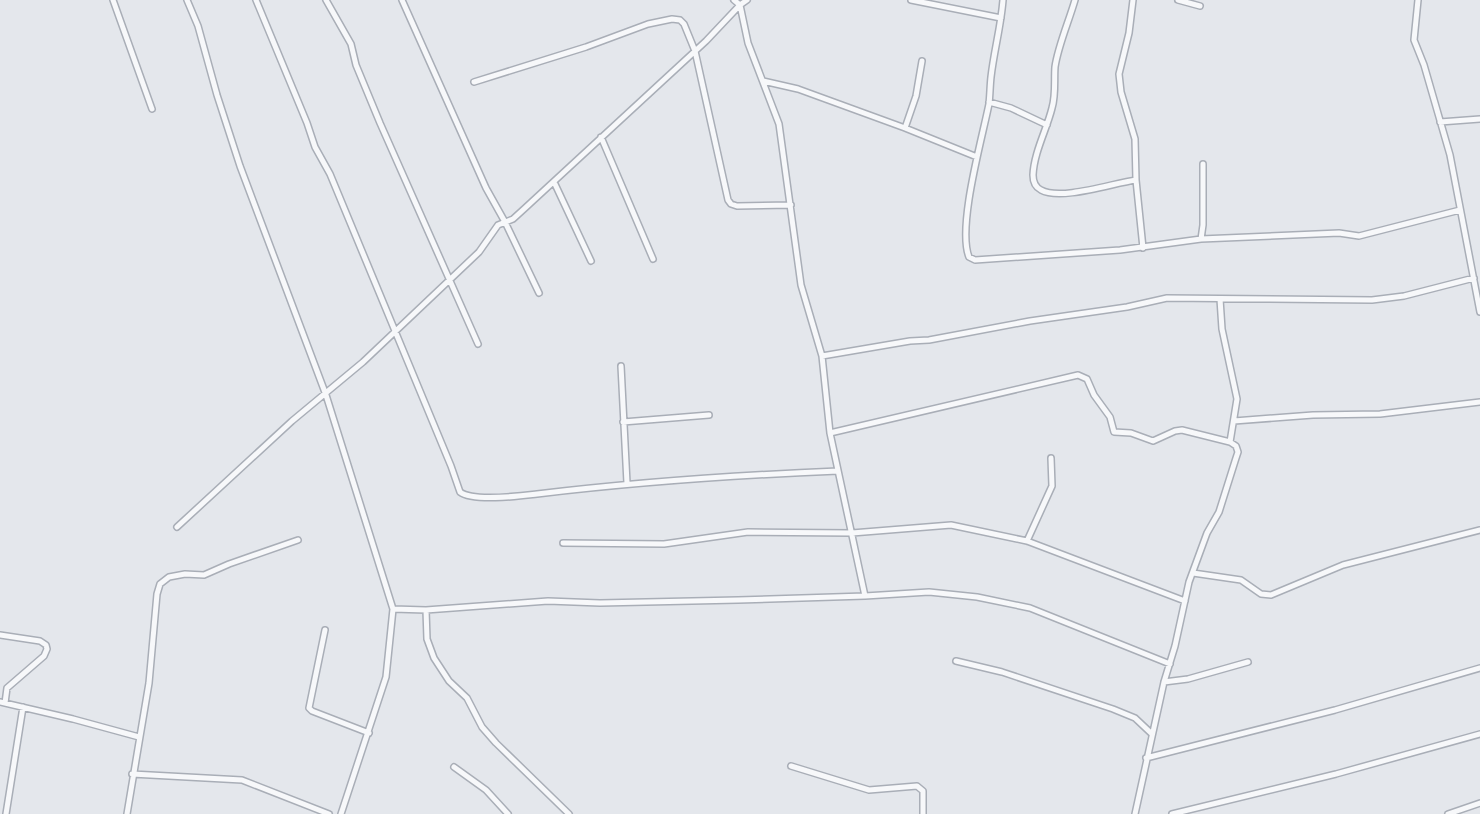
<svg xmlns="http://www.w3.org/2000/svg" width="1480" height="814" font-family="'Exo 2',sans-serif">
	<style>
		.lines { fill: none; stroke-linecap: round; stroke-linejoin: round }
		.minor-casing { stroke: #a9aeb7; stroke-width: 8 }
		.minor { stroke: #f7f8fa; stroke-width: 5 }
	</style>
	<rect width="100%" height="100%" fill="#e4e7ec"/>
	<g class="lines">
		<g class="minor-casing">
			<path id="minor" d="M113,0l39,109
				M187,0l11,26 19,69 23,71 86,229 67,214 -7,68 -45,137
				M256,0l51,123 8,24 15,27 121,292 9,26c13,10 60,4 77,2 100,-12 201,-19 301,-23
				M326,0l25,44 5,21 24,58 98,221
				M402,0l84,188 19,34 34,71
				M734,0l6,5 8,38 31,81 22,161 21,71 8,77 35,163
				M911,0l90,18
				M1003,0c-2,26 -9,51 -12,77 -1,9 -1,18 -2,27 -7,35 -32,123 -20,153l6,3 145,-10 81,-11 138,-6 20,3 101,-26
				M1075,0c-6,21 -17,46 -20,67 -1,13 1,28 -3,41 -5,21 -18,44 -19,67 0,6 2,12 8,15 20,11 72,-7 95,-10
				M1133,0l-4,33 -10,41 2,18 14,47 1,41 7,68
				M1178,0l22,6
				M1418,0l-4,40 10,25 26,90 30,157
				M763,81l35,8 107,39 72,29
				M474,82l112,-35 62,-23 24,-5 8,1 4,4 11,27 33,149 3,4 6,2 54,-1
				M989,102l22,6 36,17
				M1440,122l40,-3
				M905,128l11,-32 6,-35
				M601,137l52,122
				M554,182l37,79
				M1201,239l2,-14v-61
				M1220,299l2,30 15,70 -7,43
				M822,356l88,-15 19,-1 101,-19 97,-14 40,-9 205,2 32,-4 70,-18
				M621,366l6,117
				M1234,421l79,-6 67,-1 100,-12
				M623,422l86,-7
				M830,433l248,-58 9,4 7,16 16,22 4,15 17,1 22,8 22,-10 7,-1 48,12 6,4 2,6 -2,6 -17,54 -12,21 -18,49 -14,64 -11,36 -29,132
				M177,527l115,-106 71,-59 116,-110 19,-27 15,-6 11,-10 182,-168 34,-36 7,-5
				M1027,541l25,-55 -1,-28
				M563,543l101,1 84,-12 104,1 99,-8 76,16 158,60
				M1193,573l48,7 20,14 10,1 72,-30 137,-35
				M393,609l33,1 122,-9 52,2 138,-3 127,-4 64,-4 48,5 53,11 140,56
				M426,610l1,29 7,19 15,23 18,17 15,29 14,16 73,71
				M325,630l-16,78 3,3 57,22
				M0,635l40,6 6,4 1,4 -3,7 -37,32 -2,15
				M956,661l46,11 111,37 22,9 17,16
				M1164,682l24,-3 60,-17
				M0,702l73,17 66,18
				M1146,758l189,-48 145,-42
				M791,766l78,24 48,-4 6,5v23
				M454,767l32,23 22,24
				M132,774l110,6 87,34
				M6,814l17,-107
				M127,814l22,-131 8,-89 3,-10 9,-7 16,-3 19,1 25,-11 69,-24
				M1172,814l164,-40 144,-40
				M1448,814l32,-11"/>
		</g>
		<use href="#minor" class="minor"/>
	</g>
</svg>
